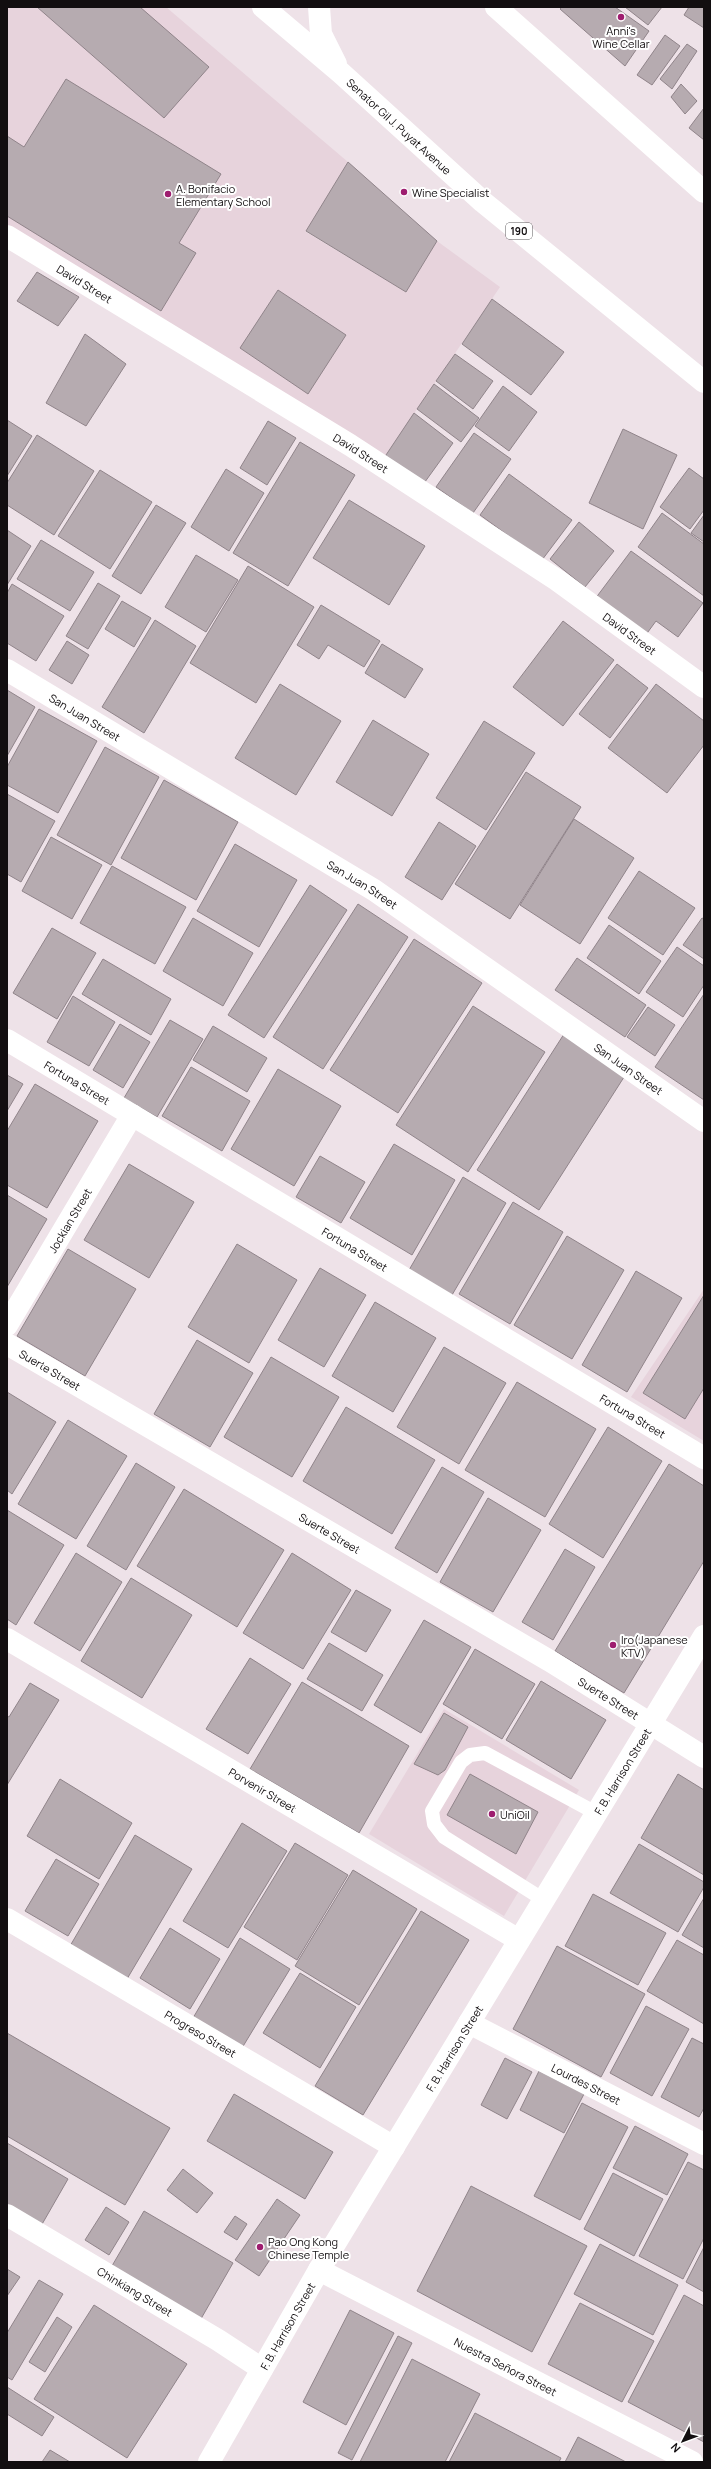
<svg xmlns="http://www.w3.org/2000/svg" width="711" height="2469" font-family="Manrope,sans-serif">
	<style>
		.built { fill: #e7d3dc }
		.building { fill: #b6abb0; stroke: #90848a }
		.lines { fill: none; stroke-linecap: round; stroke-linejoin: round }
		.service { stroke: #fff; stroke-width: 14 }
		.minor { stroke: #fff; stroke-width: 22 }
		.secondary { stroke: #fff; stroke-width: 22 }
		.primary { stroke: #fff; stroke-width: 22 }
		.poi-dot { fill: #9e1d6f; stroke: #fff; stroke-width: 1.5 }
		.labels { text-anchor: middle; dominant-baseline: central; stroke-width: 4; stroke-linejoin: round; paint-order: stroke }
		.shield { fill: #fff; stroke: #595658; stroke-width: 1 }
		.shield-label { font-size: 10px; font-weight: bold; fill: #120e10 }
		.poi-label { font-size: 11px; fill: #120e10; stroke: #fff; text-anchor: start }
		.street-label { font-size: 11px; fill: #120e10; stroke: #fff }
	</style>
	<rect width="100%" height="100%" fill="#eee2e8"/>
	<path class="built" d="M7,7h159l182,155 -42,70 100,60 31,-51 63,46 -116,171 -377,-232z
		M704,1289v152l-73,-44z
		M444,1709l135,81 -75,126 -135,-82z"/>
	<path class="building" d="M37,7h103l69,60 -45,51z
		M562,7h53l34,24 -24,35 -65,-57z
		M625,7h37l-14,18z
		M689,7h15v21l-20,-13z
		M665,35l15,11 -28,39 -15,-10z
		M687,44l10,7 -25,38 -12,-10z
		M66,79l155,95 -42,69 17,10 -35,58 -154,-95v-80l17,11z
		M681,84l16,17 -12,13 -14,-17z
		M704,108v32l-15,-12z
		M348,162l89,79 -31,51 -100,-61z
		M37,272l42,25 -21,29 -41,-25z
		M278,290l68,45 -38,59 -68,-46z
		M492,299l72,53 -33,43 -69,-51z
		M85,334l41,30 -40,62 -40,-23z
		M455,354l38,27 -20,28 -37,-28z
		M434,384l45,34 -18,24 -44,-33z
		M503,386l34,26 -28,39 -34,-25z
		M414,413l39,30 -31,43 -38,-28z
		M7,420l25,16 -25,40z
		M268,421l28,17 -29,47 -27,-17z
		M623,429l54,26 -34,74 -54,-26z
		M474,433l37,26 -38,54 -37,-26z
		M37,435l57,36 -40,64 -47,-30v-22z
		M300,442l55,33 -67,111 -55,-33z
		M689,468l15,11v31l-14,19 -30,-22z
		M226,469l38,24 -35,58 -38,-24z
		M100,470l52,32 -42,67 -52,-33z
		M509,474l63,46 -30,40 -62,-45z
		M349,500l76,46 -36,59 -76,-47z
		M156,505l30,18 -45,71 -29,-18z
		M662,513l42,31v52l-66,-49z
		M704,515v27l-13,-9z
		M579,522l35,29 -29,36 -35,-28z
		M7,530l24,16 -24,39z
		M41,540l53,32 -24,39 -53,-32z
		M631,551l72,52 -25,34 -22,-16 -11,15 -50,-37z
		M196,555l42,25 -32,52 -41,-25z
		M248,566l66,41 -58,96 -66,-40z
		M98,583l22,13 -32,53 -22,-13z
		M12,584l52,32 -28,45 -29,-18v-50z
		M122,601l29,17 -17,29 -29,-18z
		M321,605l59,36 -16,26 -36,-22 -9,14 -22,-14z
		M155,620l41,26 -52,87 -42,-26z
		M563,621l51,39 -51,66 -50,-39z
		M67,641l22,14 -17,29 -23,-14z
		M382,644l41,25 -18,29 -40,-25z
		M617,664l31,24 -38,50 -31,-24z
		M280,684l61,37 -45,74 -61,-37z
		M656,684l48,37v24l-37,48 -59,-45z
		M7,690l28,17 -28,49z
		M39,709l58,32 -39,72 -51,-28v-18z
		M373,720l56,34 -37,62 -56,-34z
		M484,721l51,32 -49,77 -50,-32z
		M105,747l54,30 -48,88 -54,-30z
		M526,772l55,35 -71,112 -55,-35z
		M164,780l74,42 -42,78 -75,-42z
		M7,794l48,27 -34,61 -14,-8z
		M574,819l60,39 -54,86 -60,-39z
		M439,822l37,24 -34,54 -37,-23z
		M51,837l51,28 -30,54 -50,-28z
		M235,844l62,36 -38,67 -62,-36z
		M112,866l74,41 -31,57 -75,-41z
		M639,871l56,37 -32,47 -55,-37z
		M310,885l37,25 -83,128 -36,-23z
		M358,904l50,33 -85,132 -50,-32z
		M193,918l60,35 -30,53 -60,-35z
		M702,918l2,1v40l-21,-14z
		M609,925l52,36 -22,33 -52,-36z
		M52,928l44,25 -39,66 -44,-26z
		M414,939l68,44 -84,130 -68,-43z
		M677,947l27,19v19l-21,32 -37,-25z
		M577,958l69,47 -21,32 -70,-47z
		M103,959l68,40 -20,36 -69,-41z
		M704,994v106l-49,-33z
		M73,996l42,26 -26,44 -42,-24z
		M473,1006l72,46 -77,120 -72,-47z
		M648,1007l27,18 -20,31 -28,-19z
		M170,1020l33,19 -46,78 -33,-19z
		M120,1024l30,18 -27,46 -30,-18z
		M213,1026l54,32 -20,34 -54,-32z
		M564,1034l62,40 -87,136 -62,-40z
		M191,1067l59,34 -28,50 -60,-35z
		M278,1069l63,37 -47,80 -63,-37z
		M7,1075l16,9 -16,27z
		M35,1084l63,37 -51,87 -40,-23v-54z
		M394,1144l61,36 -43,75 -62,-37z
		M320,1156l45,26 -24,41 -45,-26z
		M129,1164l65,38 -45,76 -65,-38z
		M463,1177l43,26 -54,92 -43,-25z
		M7,1195l40,24 -40,68z
		M513,1202l50,30 -53,92 -51,-30z
		M567,1236l57,34 -52,89 -58,-34z
		M237,1244l60,36 -48,83 -61,-36z
		M68,1249l68,40 -51,87 -68,-40z
		M320,1268l46,27 -42,72 -46,-27z
		M636,1271l46,27 -55,94 -45,-27z
		M704,1295v93l-19,31 -42,-26z
		M375,1302l61,36 -43,74 -61,-36z
		M197,1340l56,33 -43,74 -56,-33z
		M444,1347l62,36 -47,81 -62,-37z
		M271,1357l68,40 -47,80 -68,-40z
		M517,1382l79,47 -51,88 -80,-47z
		M7,1392l49,30 -44,72 -5,-4z
		M346,1407l89,53 -43,74 -89,-53z
		M68,1420l59,36 -51,83 -58,-35z
		M608,1427l54,34 -59,97 -54,-34z
		M136,1463l39,24 -49,83 -39,-24z
		M669,1464l35,22v75l-80,132 -69,-42z
		M442,1467l42,25 -47,81 -42,-25z
		M184,1489l100,61 -47,77 -100,-61z
		M488,1498l53,32 -48,82 -53,-30z
		M7,1510l57,35 -48,80 -9,-6z
		M565,1549l30,18 -42,73 -31,-18z
		M76,1553l46,29 -42,69 -46,-28z
		M292,1553l59,37 -48,79 -60,-36z
		M131,1578l61,37 -50,83 -61,-37z
		M356,1590l35,20 -25,42 -35,-20z
		M424,1620l47,27 -50,86 -47,-28z
		M329,1643l54,32 -21,36 -55,-32z
		M475,1649l60,35 -33,55 -59,-35z
		M250,1658l41,26 -43,70 -42,-25z
		M541,1681l65,39 -35,59 -65,-39z
		M302,1682l107,64 -50,87 -109,-64z
		M30,1683l29,17 -52,85v-69l2,1z
		M444,1713l24,14 -23,43 -7,5 -24,-11z
		M470,1774l68,38 -22,42 -69,-39z
		M678,1774l26,16v85l-63,-37z
		M60,1779l72,44 -33,56 -72,-43z
		M242,1823l45,28 -59,97 -45,-27z
		M135,1835l57,34 -65,110 -57,-33z
		M295,1843l53,32 -51,85 -53,-33z
		M639,1844l65,38v5l-26,45 -68,-39z
		M56,1859l43,25 -31,52 -43,-25z
		M353,1870l64,39 -58,96 -64,-39z
		M593,1894l73,39 -28,52 -73,-39z
		M704,1898v50l-22,-13z
		M421,1911l48,29 -106,175 -48,-29z
		M170,1928l50,31 -30,50 -50,-31z
		M240,1938l50,31 -48,79 -49,-30z
		M677,1940l27,15v69l-57,-33z
		M557,1946l88,48 -44,83 -88,-48z
		M300,1973l56,34 -36,61 -57,-35z
		M646,2006l43,23 -37,67 -42,-23z
		M7,2033l163,95 -45,77 -118,-69z
		M692,2038l12,6v64l-5,9 -38,-20z
		M505,2058l27,14 -25,47 -26,-14z
		M539,2071l45,23 -20,39 -44,-23z
		M234,2094l99,58 -28,47 -98,-58z
		M582,2103l46,24 -48,93 -46,-24z
		M635,2126l53,28 -21,41 -54,-27z
		M7,2143l61,36 -27,47 -34,-20z
		M688,2162l16,8v68l-21,41 -44,-23z
		M183,2169l30,24 -16,20 -30,-23z
		M613,2173l50,26 -29,57 -50,-27z
		M471,2186l116,60 -55,106 -115,-61z
		M277,2199l23,16 -41,61 -24,-16z
		M106,2207l23,15 -20,33 -24,-15z
		M144,2211l89,52 -35,61 -89,-53z
		M235,2216l12,8 -10,16 -13,-8z
		M600,2244l78,41 -25,50 -79,-41z
		M704,2247v45l-18,-10z
		M7,2269l13,8 -13,19z
		M39,2280l24,14 -51,86 -5,-3v-44z
		M684,2295l20,11v136l-76,-40z
		M580,2303l74,38 -32,61 -74,-38z
		M94,2305l93,59 -60,94 -93,-59z
		M350,2310l44,23 -48,92 -43,-23z
		M57,2317l15,10 -27,45 -16,-10z
		M398,2336l14,7 -60,117 -14,-7z
		M412,2359l68,35 -35,68h-85z
		M7,2387l47,30 -12,19 -35,-22z
		M475,2413l86,45 -2,4h-110z
		M578,2437l48,25h-61z
		M50,2450l20,12h-28z"/>
	<g class="lines">
		<path class="service" d="M544,1900l-100,-63 -10,-13 -2,-13 29,-49 9,-7 15,-2 111,60"/>
		<g class="minor">
			<path id="s1" d="M7,236l343,209 207,135 147,107"/>
			<path id="s2" d="M7,670l367,220 330,231"/>
			<path id="s3" d="M7,1040l697,418"/>
			<path id="s4" d="M7,1325l125,-210"/>
			<path id="s5" d="M7,1344l543,317 154,96"/>
			<path id="s6" d="M7,1639l512,301"/>
			<path id="s7" d="M7,1919l387,228"/>
			<path id="s8" d="M469,2023l235,121"/>
			<path id="s9" d="M7,2215l211,125 44,29"/>
			<path id="s10" d="M319,2270l373,192"/>
		</g>
		<path class="secondary" id="s11" d="M209,2462l110,-192 385,-634"/>
		<g class="primary">
			<path id="s12" d="M263,7l78,66 142,129 221,180"/>
			<path d="M319,7l2,27 15,30"/>
			<path d="M496,7l208,185"/>
		</g>
	</g>
	<g class="poi-dot">
		<circle cx="621" cy="17" r="4"/>
		<circle cx="404" cy="192" r="4"/>
		<circle cx="168" cy="194" r="4"/>
		<circle cx="613" cy="1645" r="4"/>
		<circle cx="492" cy="1814" r="4"/>
		<circle cx="260" cy="2247" r="4"/>
	</g>
	<g class="labels">
		<rect class="shield" x="506" y="223" width="26" height="16" rx="3"/>
		<g class="shield-label">
			<text x="519" y="231">190</text>
		</g>
		<g class="poi-label">
			<text x="621" y="30" text-anchor="middle">Anni's<tspan x="621" dy="13">Wine Cellar</tspan></text>
			<text x="176" y="188">A. Bonifacio<tspan x="176" dy="13">Elementary School</tspan></text>
			<text x="412" y="192">Wine Specialist</text>
			<text x="621" y="1639">Iro(Japanese<tspan x="621" dy="13">KTV)</tspan></text>
			<text x="500" y="1814">UniOil</text>
			<text x="268" y="2241">Pao Ong Kong<tspan x="268" dy="13">Chinese Temple</tspan></text>
		</g>
		<g class="street-label">
			<text stroke="none"><textPath href="#s12" startOffset="181">Senator Gil J. Puyat Avenue</textPath></text>
			<text stroke="none"><textPath href="#s1" startOffset="91">David Street</textPath></text>
			<text stroke="none"><textPath href="#s1" startOffset="415">David Street</textPath></text>
			<text stroke="none"><textPath href="#s1" startOffset="739">David Street</textPath></text>
			<text stroke="none"><textPath href="#s2" startOffset="91">San Juan Street</textPath></text>
			<text stroke="none"><textPath href="#s2" startOffset="415">San Juan Street</textPath></text>
			<text stroke="none"><textPath href="#s2" startOffset="739">San Juan Street</textPath></text>
			<text stroke="none"><textPath href="#s3" startOffset="82">Fortuna Street</textPath></text>
			<text stroke="none"><textPath href="#s4" startOffset="122">Jockian Street</textPath></text>
			<text stroke="none"><textPath href="#s3" startOffset="406">Fortuna Street</textPath></text>
			<text stroke="none"><textPath href="#s5" startOffset="50">Suerte Street</textPath></text>
			<text stroke="none"><textPath href="#s3" startOffset="730">Fortuna Street</textPath></text>
			<text stroke="none"><textPath href="#s5" startOffset="374">Suerte Street</textPath></text>
			<text stroke="none"><textPath href="#s5" startOffset="698">Suerte Street</textPath></text>
			<text stroke="none"><textPath href="#s11" startOffset="805">F. B. Harrison Street</textPath></text>
			<text stroke="none"><textPath href="#s6" startOffset="297">Porvenir Street</textPath></text>
			<text stroke="none"><textPath href="#s7" startOffset="225">Progreso Street</textPath></text>
			<text stroke="none"><textPath href="#s11" startOffset="481">F. B. Harrison Street</textPath></text>
			<text stroke="none"><textPath href="#s8" startOffset="132">Lourdes Street</textPath></text>
			<text stroke="none"><textPath href="#s9" startOffset="149">Chinkiang Street</textPath></text>
			<text stroke="none"><textPath href="#s11" startOffset="157">F. B. Harrison Street</textPath></text>
			<text stroke="none"><textPath href="#s10" startOffset="210">Nuestra Señora Street</textPath></text>
		</g>
	</g>
	<rect width="711" height="2469" fill="none" stroke="#120e10" stroke-width="16"/>
	<g transform="translate(683 2441) rotate(228)" stroke="#ffffff" stroke-width="3" paint-order="stroke">
	<path d="M0-3L7 15L0 10L-7 15Z" fill="#120e10"/>
	<text y="-6" font-size="11" font-weight="bold" text-anchor="middle" fill="#120e10">N</text>
	</g>
</svg>
